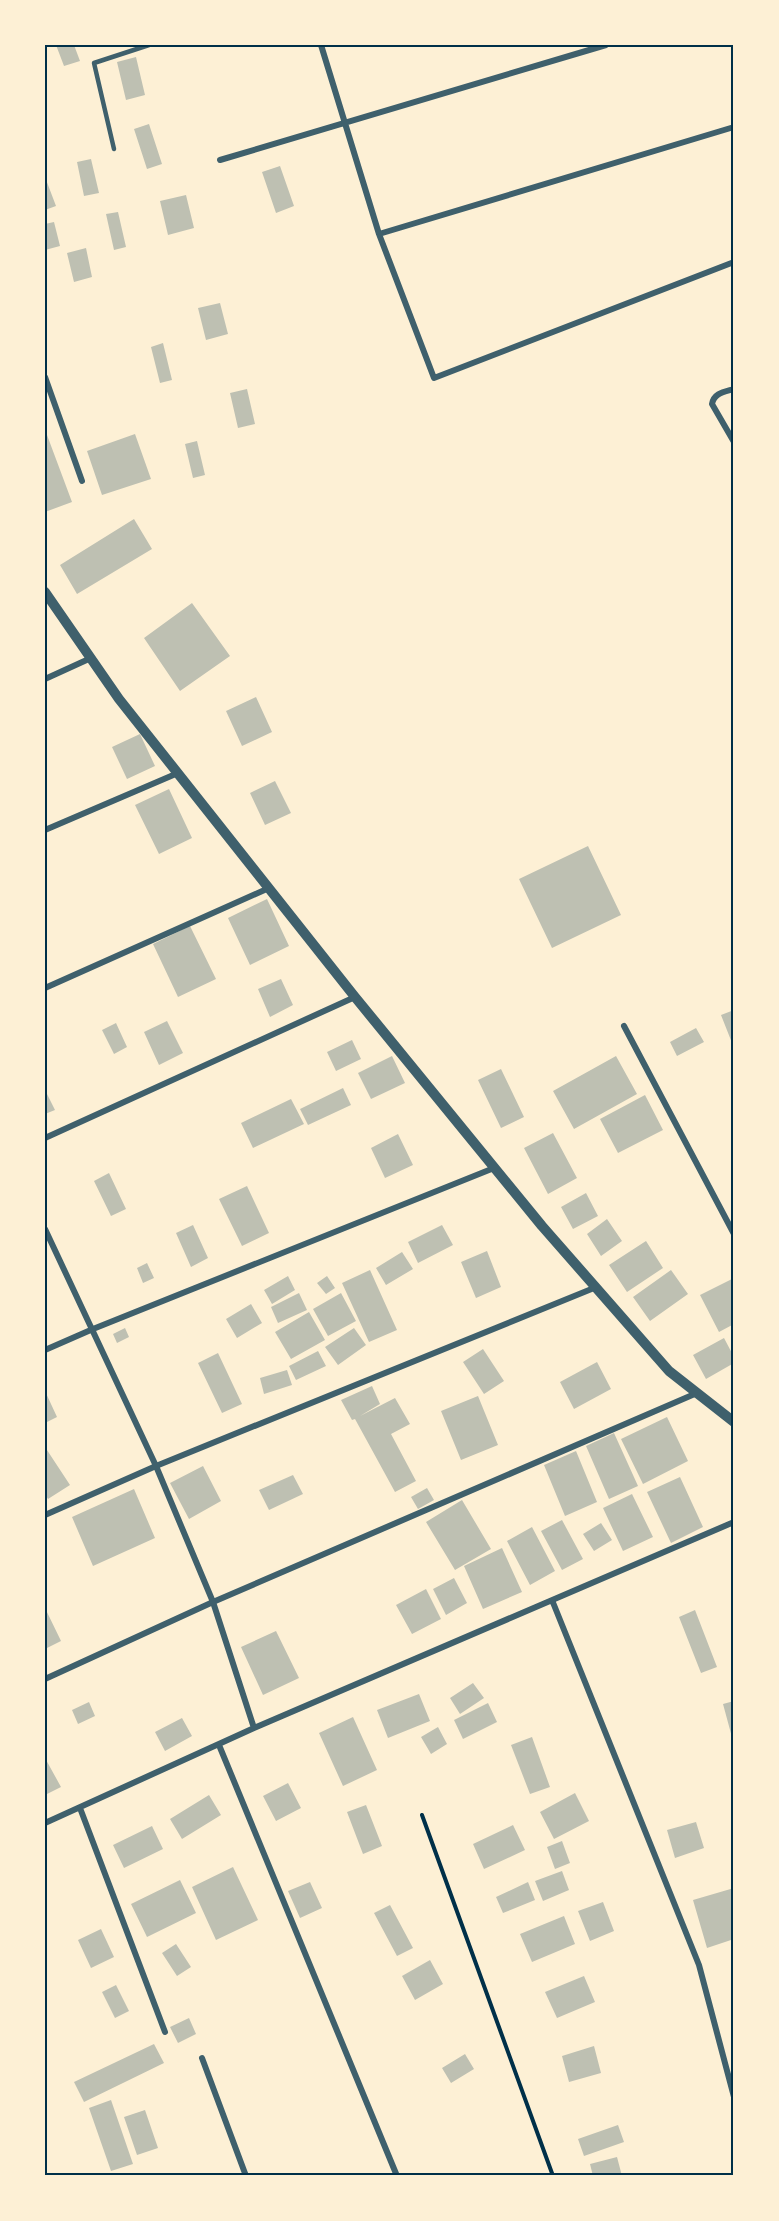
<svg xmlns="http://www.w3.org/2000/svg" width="779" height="2221" font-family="Quicksand,sans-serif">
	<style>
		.building { fill: #bec0b2 }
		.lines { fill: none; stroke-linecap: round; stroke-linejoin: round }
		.path { stroke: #003049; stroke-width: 4 }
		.service { stroke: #3f606c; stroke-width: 4.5 }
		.minor { stroke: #3f606c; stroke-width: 6 }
		.tertiary { stroke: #3f606c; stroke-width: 10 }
		.neatline { fill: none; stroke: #003049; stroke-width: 2 }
	</style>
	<rect width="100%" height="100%" fill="#fdf0d5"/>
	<path class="building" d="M56,45h18l6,16 -16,5z
		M136,57l9,38 -19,5 -9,-38z
		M149,124l13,40 -15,5 -13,-40z
		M91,159l8,34 -15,3 -7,-34z
		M280,166l14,40 -18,7 -14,-41z
		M45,177l11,29 -11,4z
		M186,195l8,33 -26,7 -8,-34z
		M118,212l8,35 -12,3 -8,-36z
		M54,222l6,24 -15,4v-26z
		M86,248l6,29 -18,5 -7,-29z
		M220,303l8,31 -22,6 -8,-32z
		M163,343l9,37 -12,3 -9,-36z
		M247,389l8,35 -17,4 -8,-35z
		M135,434l16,45 -49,16 -15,-44z
		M45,435h2l25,67 -27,10z
		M197,441l8,34 -12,3 -8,-34z
		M134,519l18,30 -75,45 -17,-29z
		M192,603l38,53 -50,35 -36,-53z
		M256,697l16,35 -30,14 -16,-35z
		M140,734l15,32 -28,13 -15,-32z
		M275,781l16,32 -26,12 -15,-32z
		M169,789l23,49 -33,16 -24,-49z
		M588,846l33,69 -69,33 -33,-69z
		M267,899l22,47 -39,19 -22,-47z
		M190,926l26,53 -38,18 -25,-53z
		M281,979l12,26 -23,12 -12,-28z
		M734,1010v38l-13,-33z
		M167,1021l16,32 -24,12 -15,-33z
		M116,1023l11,24 -13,7 -12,-24z
		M696,1028l8,14 -27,14 -7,-14z
		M352,1040l9,19 -25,12 -9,-19z
		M392,1056l13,27 -34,16 -13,-26z
		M616,1056l21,38 -63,35 -21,-38z
		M501,1069l23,48 -23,11 -23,-48z
		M343,1088l8,17 -43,20 -8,-16z
		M45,1090l10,20 -10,4z
		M645,1095l18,35 -45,23 -18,-34z
		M291,1099l13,25 -51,24 -12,-25z
		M553,1133l24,45 -29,16 -24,-46z
		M398,1134l15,31 -28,13 -14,-30z
		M109,1173l17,36 -15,7 -17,-35z
		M247,1186l22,47 -27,13 -23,-47z
		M586,1193l12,23 -25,13 -12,-22z
		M607,1219l15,22 -21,15 -14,-22z
		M193,1225l15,33 -17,9 -15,-34z
		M442,1225l11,20 -35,18 -10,-21z
		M646,1241l17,27 -36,24 -18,-27z
		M487,1251l14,36 -25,11 -15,-36z
		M402,1252l11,17 -27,16 -10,-17z
		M147,1263l7,15 -11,5 -6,-15z
		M370,1270l27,60 -28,12 -27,-59z
		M671,1270l17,24 -38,27 -17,-24z
		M288,1276l7,14 -23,14 -8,-14z
		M327,1276l8,12 -9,6 -9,-11z
		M734,1278v46l-15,8 -19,-37z
		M299,1293l8,17 -29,13 -7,-16z
		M341,1293l15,28 -28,15 -15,-27z
		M251,1304l11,19 -25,15 -11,-19z
		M309,1312l16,28 -34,19 -16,-27z
		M125,1328l4,9 -12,6 -4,-9z
		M354,1328l12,17 -28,20 -13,-18z
		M724,1338l10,19v6l-28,16 -13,-24z
		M483,1349l21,32 -20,13 -21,-32z
		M318,1351l8,15 -30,14 -7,-14z
		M218,1353l24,51 -20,9 -24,-50z
		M597,1362l14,27 -37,20 -14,-27z
		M287,1370l5,15 -28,9 -4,-16z
		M372,1386l8,18 -20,12 35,-18 15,26 -19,10 25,47 -21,11 -40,-73 -3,1 -11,-20z
		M45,1391l12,26 -12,6z
		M478,1396l20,49 -37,15 -20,-49z
		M667,1417l21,44 -45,23 -22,-45z
		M614,1433l24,53 -29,13 -23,-53z
		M45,1447l25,38 -22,14 -3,-5z
		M576,1451l21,51 -32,14 -21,-51z
		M203,1466l18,35 -32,18 -19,-36z
		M293,1475l10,19 -34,16 -10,-20z
		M680,1477l23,50 -32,16 -24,-51z
		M427,1488l7,12 -16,9 -7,-12z
		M134,1489l21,49 -62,28 -21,-49z
		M632,1494l21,43 -30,14 -20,-43z
		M462,1500l29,49 -36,21 -29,-48z
		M562,1520l21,39 -21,11 -21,-39z
		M601,1523l11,17 -18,11 -11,-17z
		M532,1527l23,44 -25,14 -23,-44z
		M502,1548l20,44 -39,17 -19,-43z
		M454,1578l13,25 -21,12 -13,-26z
		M426,1589l15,30 -29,15 -16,-29z
		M45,1608l16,33 -16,8z
		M695,1610l22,57 -16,6 -22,-56z
		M276,1631l23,47 -36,17 -22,-48z
		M473,1683l11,15 -24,16 -10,-16z
		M419,1694l11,27 -42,17 -11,-28z
		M734,1701v40h-1l-10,-37z
		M89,1702l6,14 -17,8 -6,-14z
		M488,1703l9,19 -34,17 -9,-19z
		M353,1717l24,53 -34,16 -24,-53z
		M182,1718l10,18 -27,15 -10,-19z
		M438,1727l9,17 -16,10 -10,-17z
		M532,1737l18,50 -20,7 -19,-49z
		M45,1758l16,29 -16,8z
		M288,1783l13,25 -25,13 -13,-25z
		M575,1793l14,28 -35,18 -14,-27z
		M209,1795l12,20 -39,24 -12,-20z
		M366,1805l16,41 -19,8 -16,-42z
		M696,1822l8,26 -29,10 -8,-28z
		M513,1825l12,25 -41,19 -11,-25z
		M152,1826l11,23 -39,19 -11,-23z
		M562,1841l8,22 -15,6 -8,-22z
		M233,1867l25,53 -42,20 -24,-53z
		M562,1871l7,19 -26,11 -8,-20z
		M180,1880l16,33 -49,24 -16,-33z
		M310,1882l12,26 -22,10 -12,-27z
		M528,1882l7,18 -32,13 -7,-16z
		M734,1888v51l-27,9 -14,-48z
		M603,1902l11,29 -24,10 -12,-30z
		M390,1905l23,43 -16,8 -23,-43z
		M564,1916l11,28 -43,18 -12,-28z
		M101,1929l13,28 -23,11 -13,-28z
		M176,1944l15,23 -14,9 -15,-23z
		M430,1960l13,24 -28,16 -13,-24z
		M584,1976l11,26 -38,16 -12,-26z
		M116,1985l13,26 -14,7 -13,-26z
		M189,2018l7,16 -18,9 -8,-16z
		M154,2044l10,19 -80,39 -10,-20z
		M594,2046l7,27 -32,9 -7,-26z
		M465,2054l9,15 -23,14 -9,-15z
		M111,2100l22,64 -22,7 -22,-63z
		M145,2110l13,38 -21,7 -13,-38z
		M618,2125l6,17 -40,14 -6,-17z
		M617,2157l5,19h-29l-3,-12z"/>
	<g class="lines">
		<path class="path" d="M422,1815l131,361"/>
		<path class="service" d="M114,149l-20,-86 55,-18"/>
		<path class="minor" d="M321,45l58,189 55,144 300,-116
			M220,160l386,-115
			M379,234l355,-107
			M45,377l37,104
			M734,389c-10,3 -20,4 -22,15l22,38
			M45,679l46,-21
			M45,830l133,-57
			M45,988l224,-100
			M624,1026l110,208
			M45,1138l310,-141
			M45,1229l111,237 57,136 41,126
			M45,1350l48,-21 401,-161
			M45,1515l111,-49 438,-178
			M552,1600l147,365 35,132
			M45,1679l168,-77 484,-209
			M219,1745l178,431
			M80,1808l85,224
			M45,1823l209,-95 480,-206
			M202,2058l44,118"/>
		<path class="tertiary" d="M45,592l74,107 236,298 187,229 127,145 65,51"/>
	</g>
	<rect width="779" height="2221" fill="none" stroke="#fdf0d5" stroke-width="93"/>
	<rect x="46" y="46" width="686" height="2128" class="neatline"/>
</svg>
